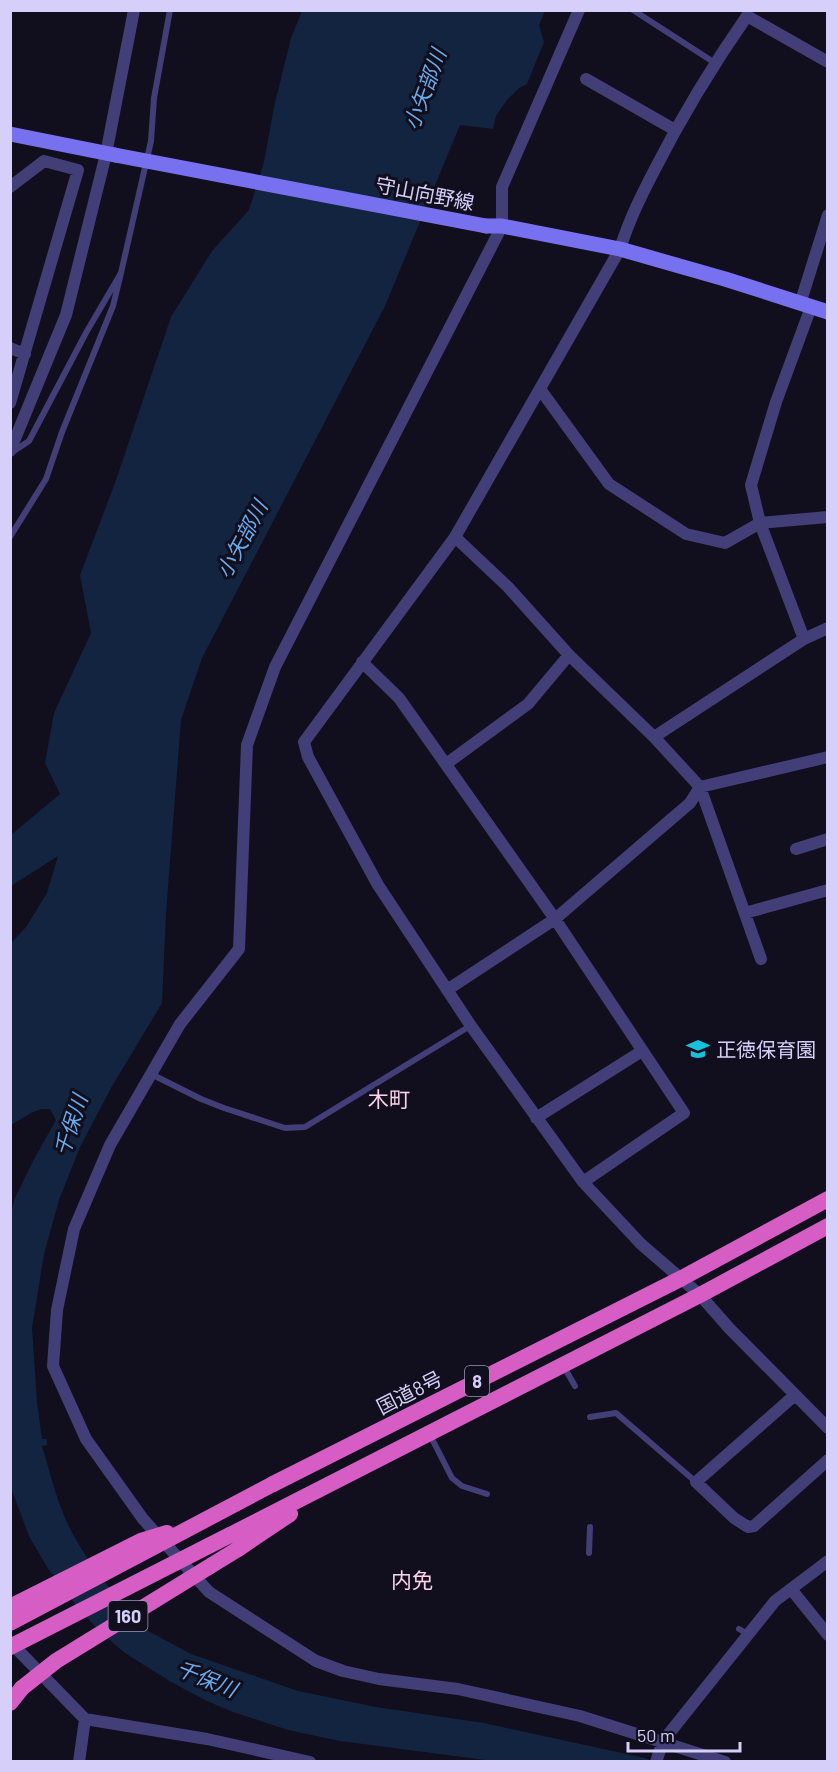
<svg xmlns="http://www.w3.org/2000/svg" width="838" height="1772" font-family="Barlow,'Noto Sans JP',sans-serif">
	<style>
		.water { fill: #132441 }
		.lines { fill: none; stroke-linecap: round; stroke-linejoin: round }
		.service { stroke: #423e77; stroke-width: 6 }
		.minor { stroke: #423e77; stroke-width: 12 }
		.secondary { stroke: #7871ef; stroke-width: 15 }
		.trunk { stroke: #d65dc4; stroke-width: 16 }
		.secondary-bridge { stroke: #7871ef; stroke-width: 15 }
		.trunk-bridge { stroke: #d65dc4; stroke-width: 16 }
		.labels { text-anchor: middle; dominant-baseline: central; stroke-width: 6; stroke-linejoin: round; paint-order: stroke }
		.shield { fill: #110e1d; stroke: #9b95b8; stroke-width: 1.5 }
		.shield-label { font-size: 18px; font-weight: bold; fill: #d6cffa }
		.street-label { font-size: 20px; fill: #d6cffa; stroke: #110e1d }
		.poi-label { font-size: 20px; fill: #d6cffa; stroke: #110e1d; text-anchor: start }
		.water-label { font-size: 21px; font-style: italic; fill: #69acee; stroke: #110e1d }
		.neighbourhood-label { font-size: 21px; fill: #fad1ea; stroke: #110e1d }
	</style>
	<rect width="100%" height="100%" fill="#110e1d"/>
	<path class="water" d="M302,11h243l-6,14 5,17 -17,42 -8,4 -12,12 -11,16 -3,13 -33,-4 -75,181 -183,352 -21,62 -15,193 -4,90 -51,85 -31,59 -21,53 -15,54 -12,74 5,74 5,37h5v6l-5,1c7,22 12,45 21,67 13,34 51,86 80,108l-2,6 50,27 107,37 78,16 108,16 161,35 7,3h-159l-153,-20 -52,-11 -55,-18 -26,-11 -36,-19 -46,-29 -26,-22 -24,-27 -28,-37 -18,-31 -18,-48v-273l3,-15 19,-39 23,-41 -6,-11h-9l-10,4 -20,12v-182l15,-16 21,-34 11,-37 -47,30v-51l49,-41 -15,-31 9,-50 37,-80 -11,-58 35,-92 56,-166 41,-66 37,-41 15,-48 10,-55 17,-69z"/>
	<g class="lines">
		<path class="service" d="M633,10l82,53
			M121,273l30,-132 3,-43 16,-88
			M10,537l36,-58 16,-47 51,-126 8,-33 -34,58 -58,110 -18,12
			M151,1074l50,25 23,9 61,20 20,-1 165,-101
			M564,1367l11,19
			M590,1417l26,-4 80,69
			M429,1433l23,45 10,8 25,8
			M589,1553l1,-26
			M739,1629l9,5"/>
		<path class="minor" d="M579,10l-77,177v39l-227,441 -28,78 -8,204 -59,75 -70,121 -36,84 -17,81 -4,56 33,73 57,80 66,73 107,69 27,10 36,8 79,10 122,27 145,46
			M828,62l-81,-46c-34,49 -65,100 -92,153 -14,27 -26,51 -35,80l-165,288 -151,205 4,15 70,128 93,141 112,156 58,62 59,51 29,33 99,100
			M586,79l89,51
			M10,187l34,-26 34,9 -68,233
			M800,304l28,-89
			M10,348l15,6
			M540,389l69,95 77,50 39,9 35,-20 68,-6
			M10,451l56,-136 40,-161 28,-144
			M455,537l53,50 61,68 85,82 46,50 61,172
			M804,639l-44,-116 -9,-38 25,-83 35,-95
			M362,662l37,36 156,221 129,194 -101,69
			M654,737l150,-98 24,-11
			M446,764l82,-60 41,-49
			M796,849l32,-10
			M745,913l83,-23
			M447,990l108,-71 135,-116 10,-16 128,-30
			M536,1118l106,-67
			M795,1395l-99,87 38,36 14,9 6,-1 74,-66
			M791,1589l37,46
			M10,1642l75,77 122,20 103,23
			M79,1762l6,-43
			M656,1762l7,-21 112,-140 53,-40"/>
		<path class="secondary" d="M10,134l105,21
			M486,226h16l118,23 105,30 103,33"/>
		<path class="trunk" d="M273,1484l409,-206 146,-79
			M230,1535l470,-240 128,-69
			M238,1549l52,-35
			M10,1703l12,-15"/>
		<path class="secondary-bridge" d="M115,155l371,71"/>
		<path class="trunk-bridge" d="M10,1607l131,-66 26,-8
			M10,1623l263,-139
			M10,1647l220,-112
			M22,1688l34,-27 182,-112"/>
	</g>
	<defs>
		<g id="school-bare" transform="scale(1.8)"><path d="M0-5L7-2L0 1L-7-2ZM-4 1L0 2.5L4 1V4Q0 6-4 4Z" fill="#18c2dd" stroke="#110e1d" stroke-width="2.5" paint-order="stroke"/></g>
	</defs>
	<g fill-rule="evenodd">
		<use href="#school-bare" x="698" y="1049"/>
	</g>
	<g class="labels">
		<g class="shield">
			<rect x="465" y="1366" width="24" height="30" rx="4.5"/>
			<rect x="108.5" y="1601" width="39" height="30" rx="4.5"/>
		</g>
		<g class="shield-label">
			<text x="477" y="1381">8</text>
			<text x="128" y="1616">160</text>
		</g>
		<g class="street-label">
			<text transform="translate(425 193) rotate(11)">守山向野線</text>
			<text transform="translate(409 1392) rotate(-27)">国道8号</text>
		</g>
		<g class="poi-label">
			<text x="716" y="1049">正徳保育園</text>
		</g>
		<g class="water-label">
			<text transform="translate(424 89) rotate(-70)">小矢部川</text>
			<text transform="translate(241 539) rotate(-62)">小矢部川</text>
			<text transform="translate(70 1125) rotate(-72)">千保川</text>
			<text transform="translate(207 1678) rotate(22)">千保川</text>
		</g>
		<g class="neighbourhood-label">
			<text x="389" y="1098">木町</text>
			<text x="412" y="1579">内免</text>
		</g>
	</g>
	<rect width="838" height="1772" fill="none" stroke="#d6cffa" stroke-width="24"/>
	<path d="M628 1742v9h112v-9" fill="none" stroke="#d6cffa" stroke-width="3"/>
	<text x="637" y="1742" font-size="18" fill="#d6cffa" stroke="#110e1d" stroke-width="4.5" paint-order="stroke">50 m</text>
</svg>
